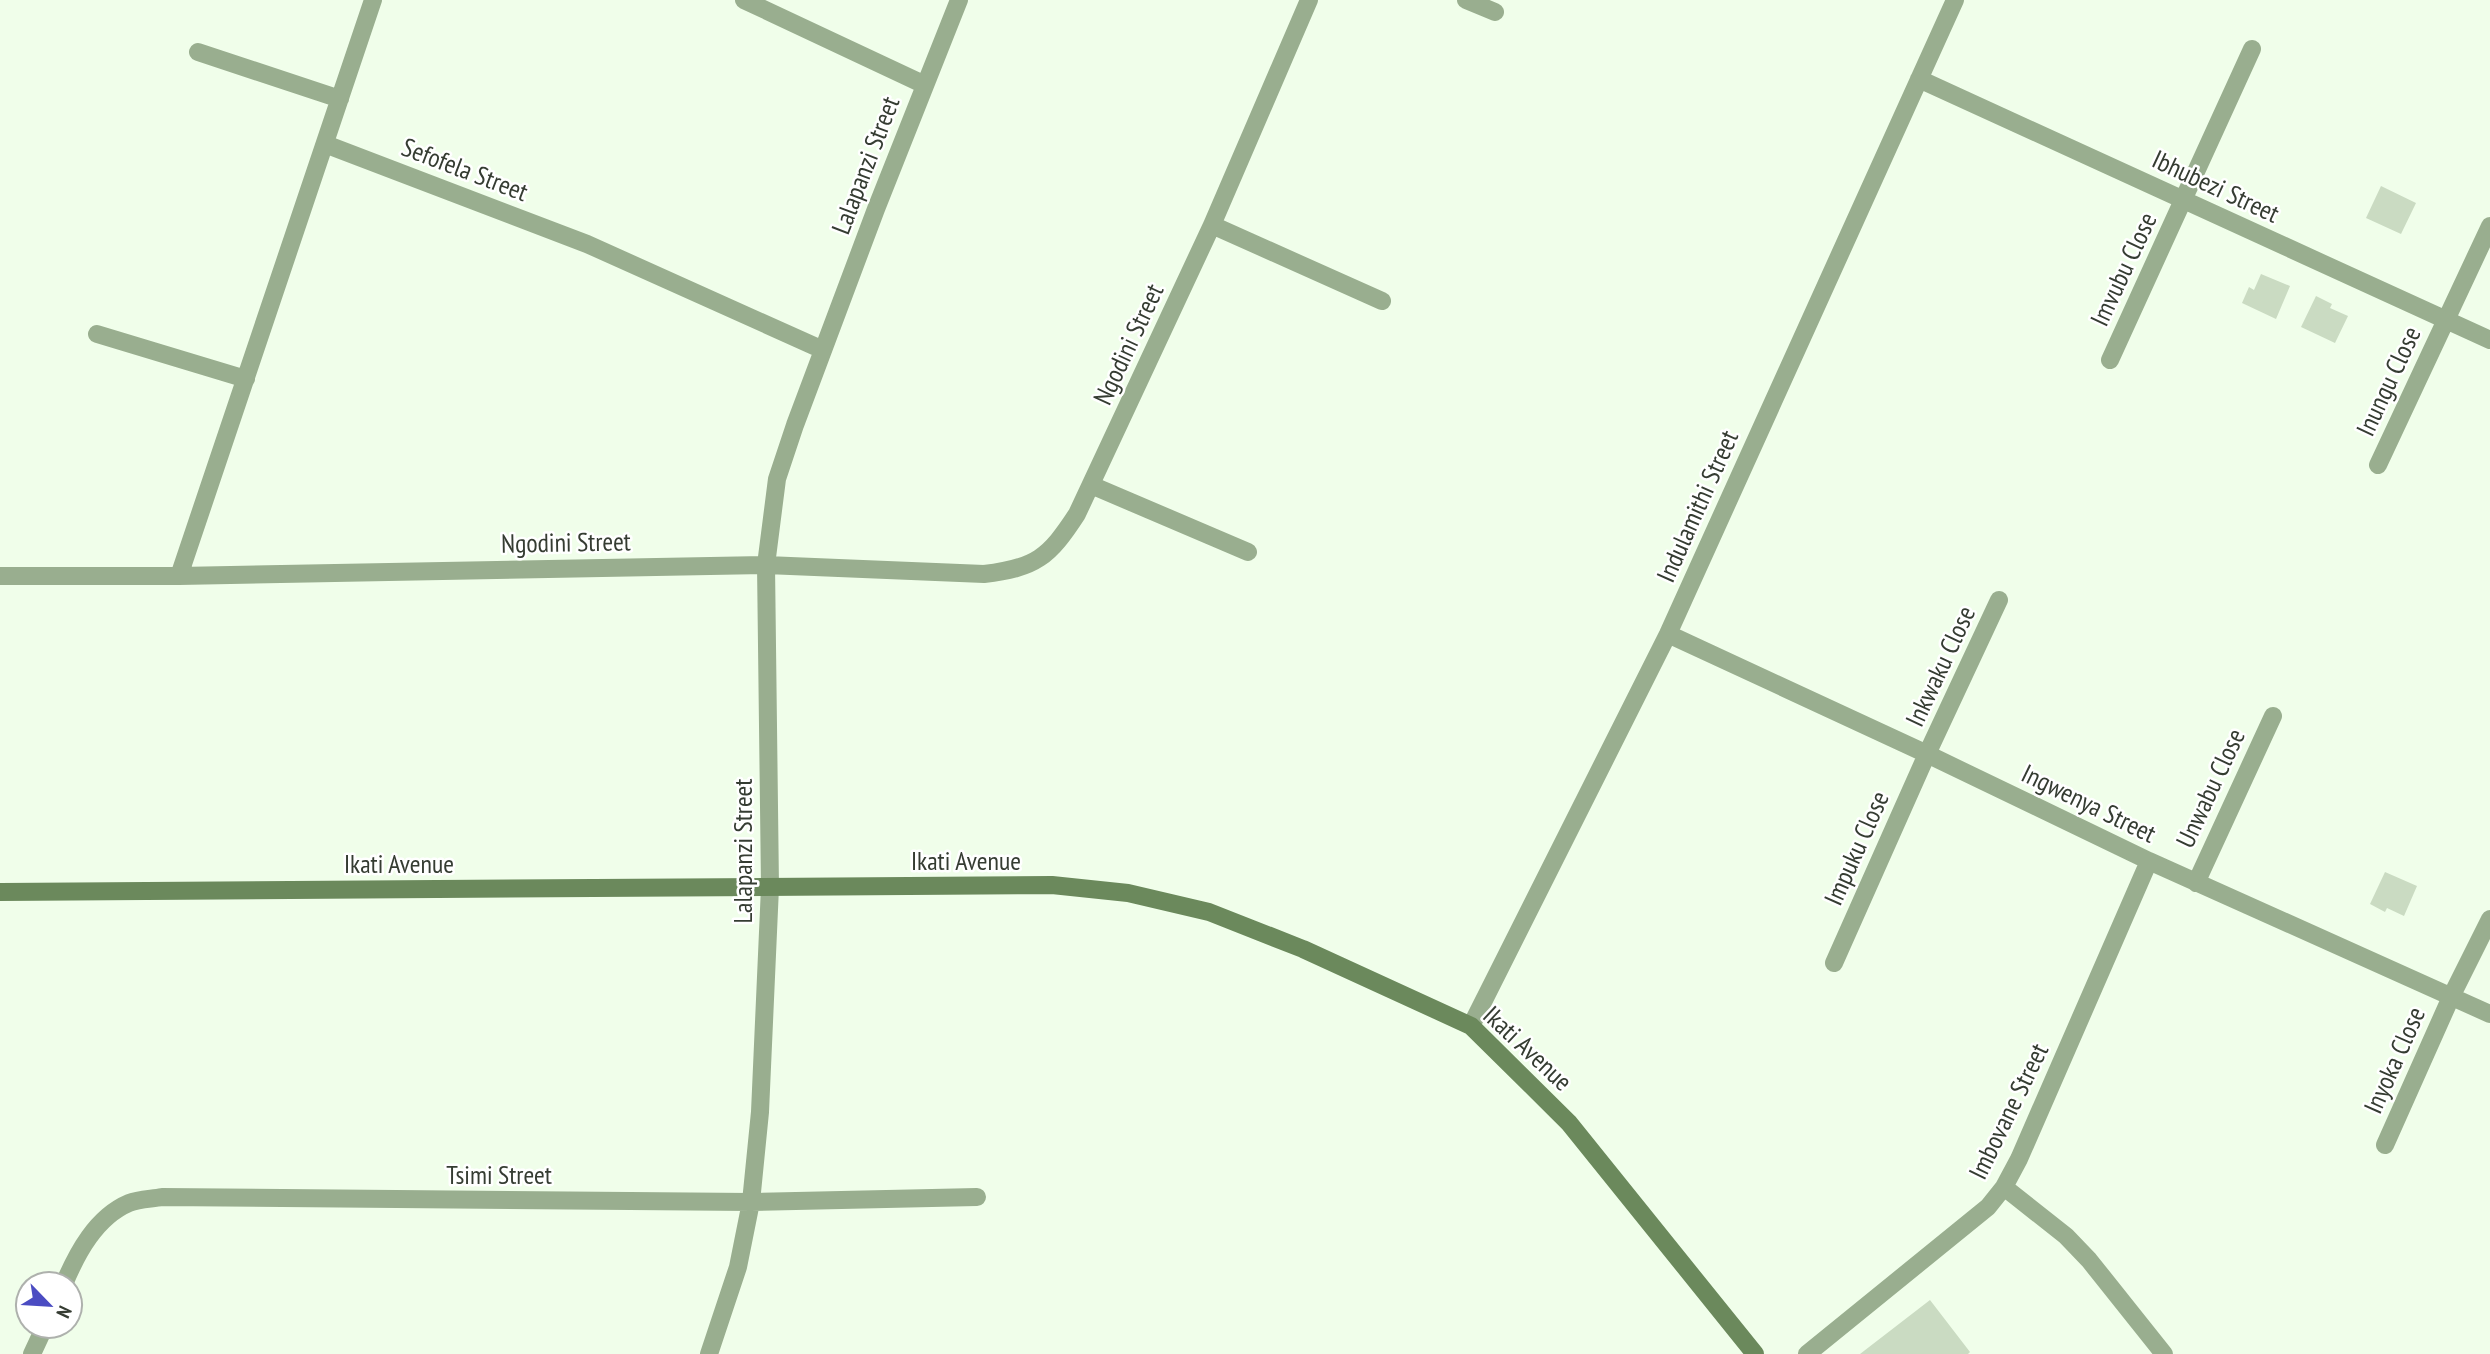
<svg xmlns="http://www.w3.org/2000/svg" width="2490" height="1354" font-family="'PT Sans Narrow',sans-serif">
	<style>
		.building { fill: #cadbc2 }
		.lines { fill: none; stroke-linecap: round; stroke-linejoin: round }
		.street { stroke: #99ae8f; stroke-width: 18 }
		.secondary { stroke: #6b895c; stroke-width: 18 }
		.labels { text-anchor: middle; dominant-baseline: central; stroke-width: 5; stroke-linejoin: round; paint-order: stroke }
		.street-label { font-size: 26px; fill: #353c32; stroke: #fff }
	</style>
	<rect width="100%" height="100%" fill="#f0feea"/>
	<path class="building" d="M2381,186l35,17 -15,31 -35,-16z
		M2261,274l29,12 -14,33 -34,-16 7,-16 5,3z
		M2316,296l16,8 -2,4 18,8 -13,27 -34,-16z
		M2385,872l32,14 -13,30 -17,-8 -2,4 -15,-8z
		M1930,1300l40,52 -2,2h-108z"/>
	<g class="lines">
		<path class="street" d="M744,0l181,85
			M1466,0l29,12
			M198,52l142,47
			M1919,79l571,261
			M325,144l262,100 236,106
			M1212,225l170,76
			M97,334l149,45
			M2110,360l142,-311
			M2378,465l112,-239
			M1091,485l157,67
			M0,576h179l587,-11 218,9c52,-6 65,-17 93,-60l135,-289 97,-225
			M179,576l194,-576
			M1668,634l259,120 222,107 341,153
			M2196,883l77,-167
			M1834,963l93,-209 72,-154
			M1471,1026l197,-392 287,-634
			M2385,1145l66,-148 39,-78
			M2004,1187l62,49 23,24 75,94
			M64,1284c13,-31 32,-67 65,-81 10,-4 23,-4 33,-6l589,5 226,-5
			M32,1354l13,-28
			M709,1354l29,-87 13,-65 9,-90 10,-225 -4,-322 11,-86 18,-54 81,-216 83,-209
			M1807,1354l181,-147 16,-20 15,-28 130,-298"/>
		<path class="secondary" d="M0,892l1052,-7 76,8 81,19 94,37 168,77 98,97 186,231"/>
	</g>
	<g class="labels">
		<g class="street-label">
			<text transform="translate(865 165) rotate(-69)">Lalapanzi Street</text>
			<text transform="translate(465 169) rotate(21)">Sefofela Street</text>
			<text transform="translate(2216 186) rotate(25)">Ibhubezi Street</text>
			<text transform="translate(2123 269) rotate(-65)">Imvubu Close</text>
			<text transform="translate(1128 344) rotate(-65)">Ngodini Street</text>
			<text transform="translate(2388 381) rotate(-65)">Inungu Close</text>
			<text transform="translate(1697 506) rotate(-66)">Indulamithi Street</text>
			<text transform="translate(566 542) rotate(-1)">Ngodini Street</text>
			<text transform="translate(1940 666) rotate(-65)">Inkwaku Close</text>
			<text transform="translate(2210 788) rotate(-65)">Unwabu Close</text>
			<text transform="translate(2089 803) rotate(26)">Ingwenya Street</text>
			<text transform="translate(1856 848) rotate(-66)">Impuku Close</text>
			<text transform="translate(742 851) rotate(-90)">Lalapanzi Street</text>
			<text x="966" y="860">Ikati Avenue</text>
			<text x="399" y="863">Ikati Avenue</text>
			<text transform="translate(1528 1048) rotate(43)">Ikati Avenue</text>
			<text transform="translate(2394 1060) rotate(-66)">Inyoka Close</text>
			<text transform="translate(2008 1111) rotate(-64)">Imbovane Street</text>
			<text x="499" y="1174">Tsimi Street</text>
		</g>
	</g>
	<g transform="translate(49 1305) rotate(115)"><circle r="33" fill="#ffffff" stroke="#aeb1ad" stroke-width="2"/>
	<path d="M0-5L12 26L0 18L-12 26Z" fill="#4b4cc2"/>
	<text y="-10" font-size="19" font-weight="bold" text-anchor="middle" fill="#353c32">N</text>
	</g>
</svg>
